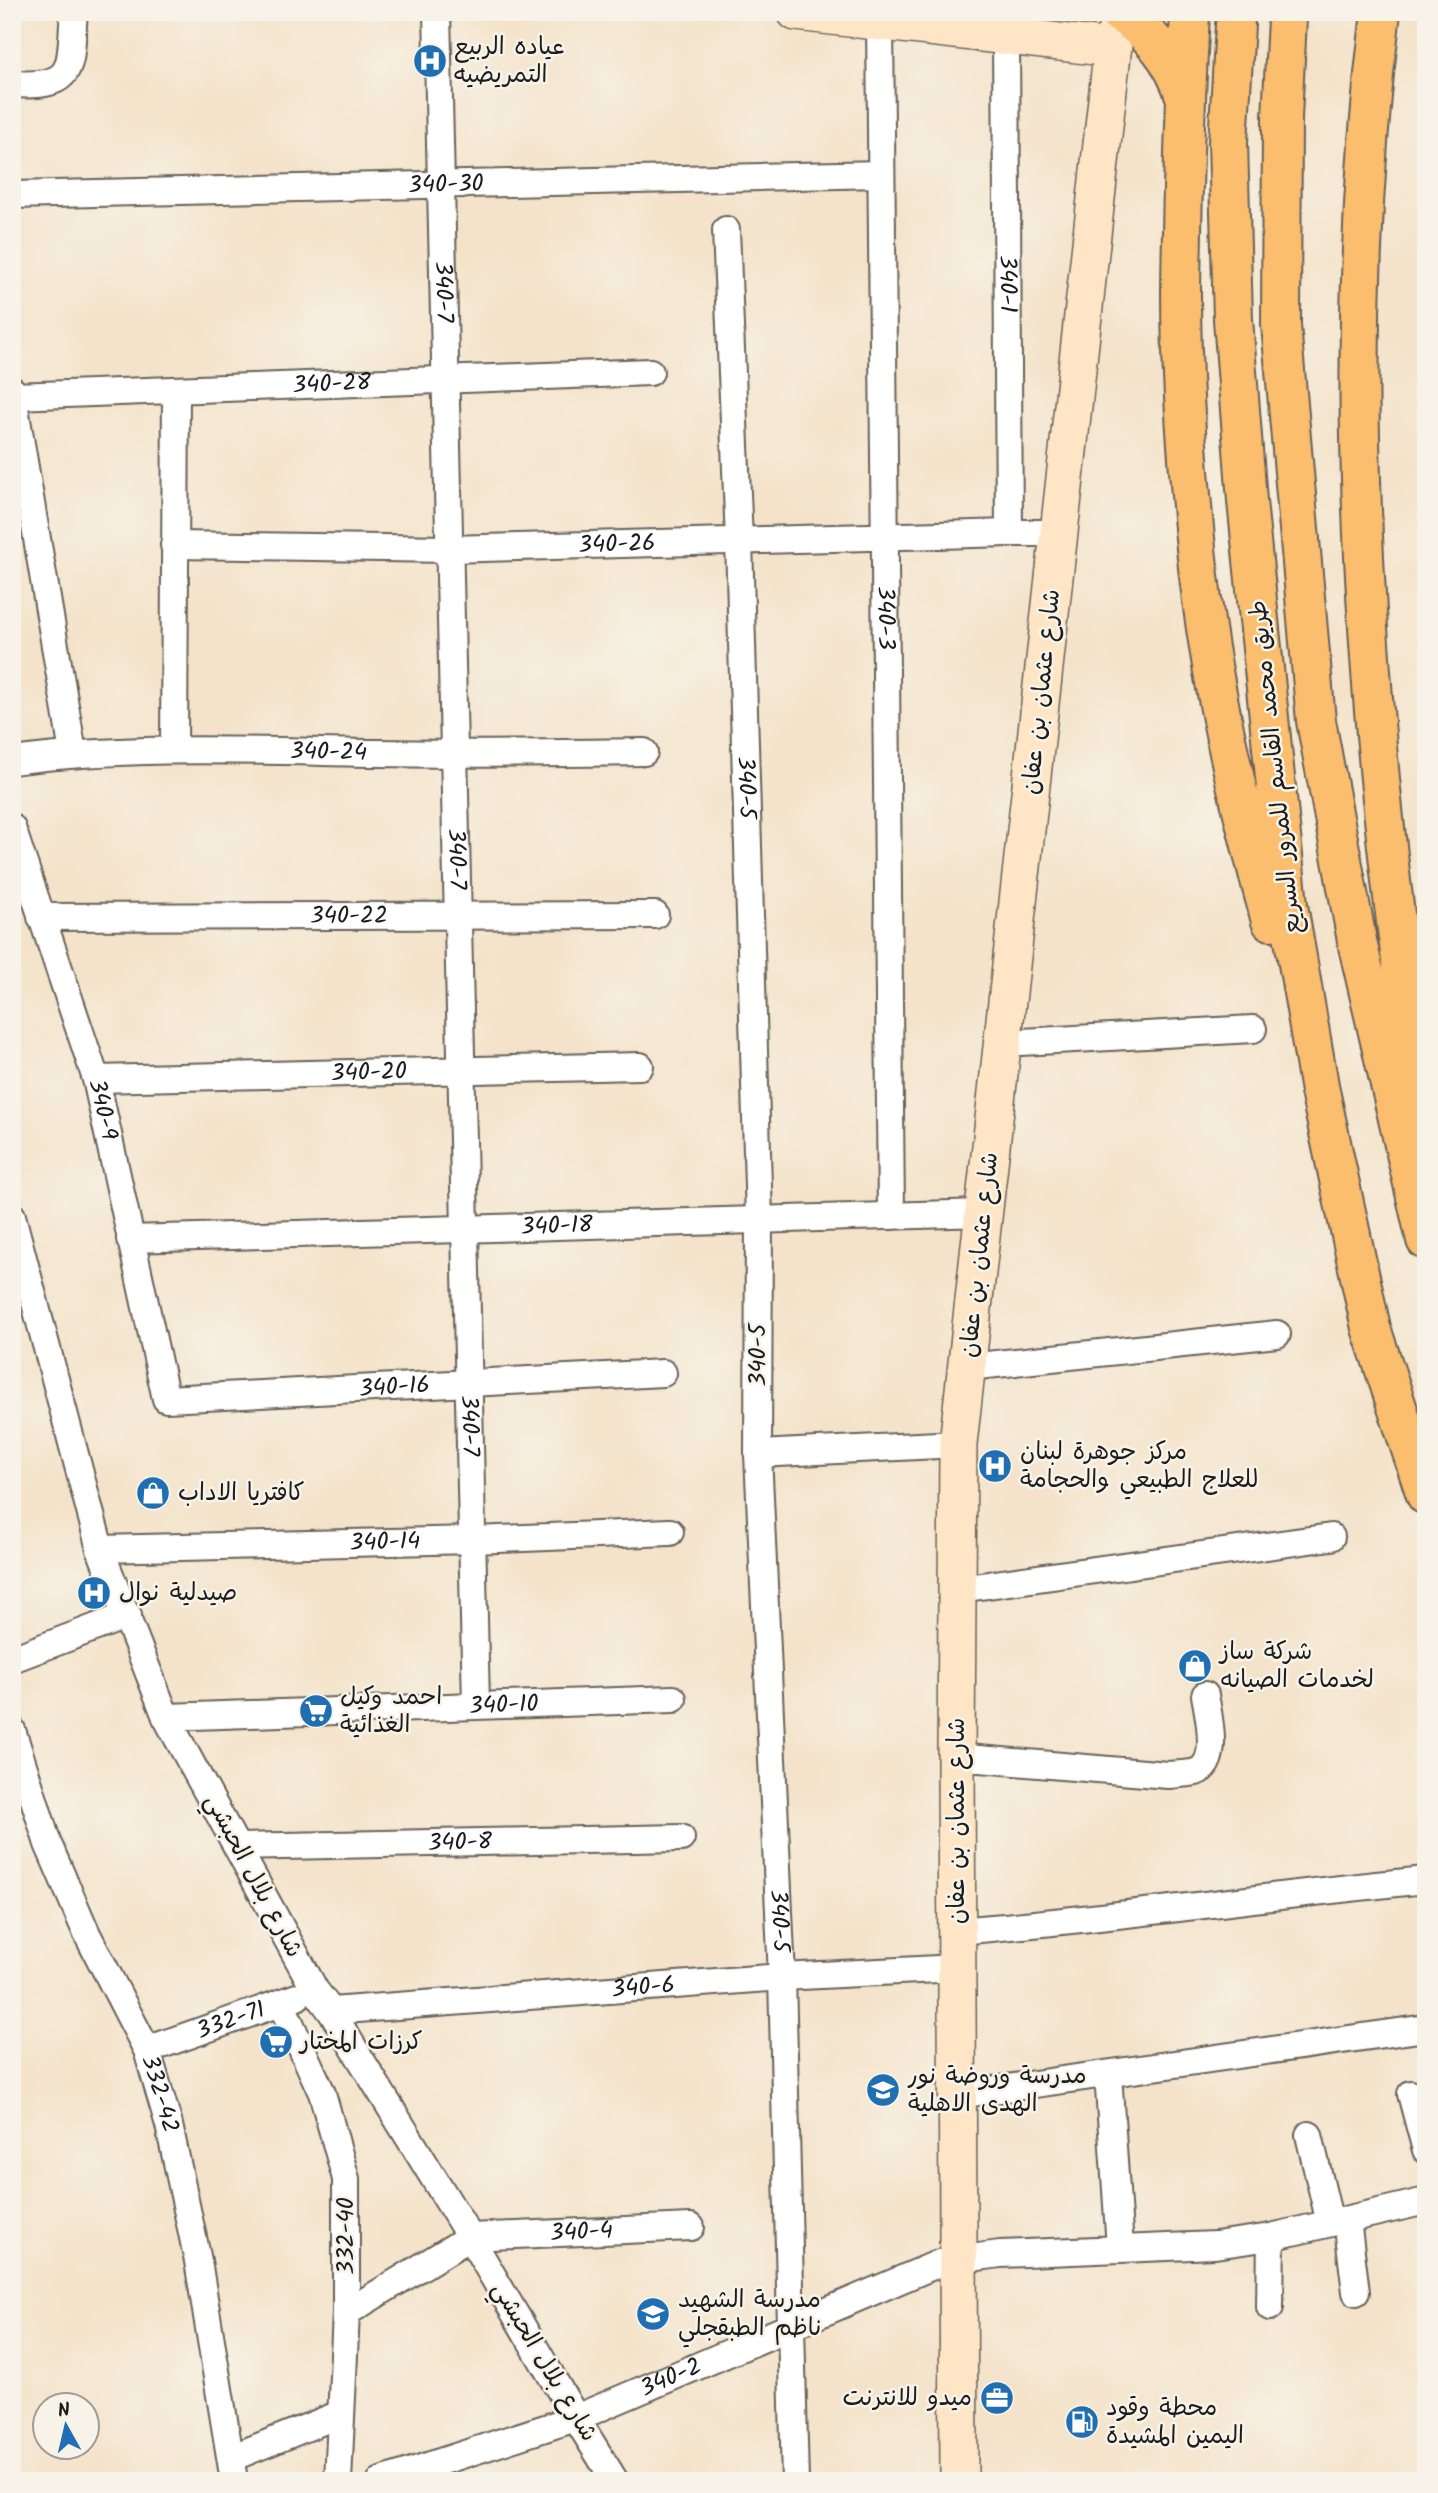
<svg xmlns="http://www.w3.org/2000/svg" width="1438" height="2493" font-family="Kalam,'Playpen Sans Arabic',sans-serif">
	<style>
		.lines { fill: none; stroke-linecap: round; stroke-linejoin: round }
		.street-casing { stroke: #686259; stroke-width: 30 }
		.secondary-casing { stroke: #686259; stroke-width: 40 }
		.highway-casing { stroke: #686259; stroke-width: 42 }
		.street { stroke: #fff; stroke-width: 26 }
		.secondary { stroke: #fde5c5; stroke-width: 37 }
		.highway { stroke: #fbbd6e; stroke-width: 38 }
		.labels { text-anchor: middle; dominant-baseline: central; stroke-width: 5; stroke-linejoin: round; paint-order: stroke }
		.poi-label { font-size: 24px; fill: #1c1c1c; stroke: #f7f3e8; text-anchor: start }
		.street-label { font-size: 24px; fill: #1c1c1c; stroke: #f7f3e8 }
	</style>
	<rect width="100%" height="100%" fill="#f7f3e8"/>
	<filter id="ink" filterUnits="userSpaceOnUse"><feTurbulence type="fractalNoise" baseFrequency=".0143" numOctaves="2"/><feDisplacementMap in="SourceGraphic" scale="14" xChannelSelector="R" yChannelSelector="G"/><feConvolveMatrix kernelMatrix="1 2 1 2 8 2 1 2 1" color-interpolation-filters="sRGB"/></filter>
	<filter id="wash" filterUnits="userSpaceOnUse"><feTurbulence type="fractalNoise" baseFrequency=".00686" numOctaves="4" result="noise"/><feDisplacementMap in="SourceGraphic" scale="28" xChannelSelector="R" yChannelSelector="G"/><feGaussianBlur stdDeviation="1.57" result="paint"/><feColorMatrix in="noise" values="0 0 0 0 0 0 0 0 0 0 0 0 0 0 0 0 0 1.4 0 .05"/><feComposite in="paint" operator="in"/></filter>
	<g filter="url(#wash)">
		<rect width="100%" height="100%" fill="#f4e3ca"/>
	</g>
	<g filter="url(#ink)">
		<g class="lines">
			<g class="street-casing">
				<g id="street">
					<path id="s1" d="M437,12l39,1693"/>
					<path id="s2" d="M880,21l11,1195"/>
					<path id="s3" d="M1006,36l3,497"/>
					<path d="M12,84c66,4 57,-17 62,-72"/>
					<path id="s4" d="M12,195l869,-21"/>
					<path id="s5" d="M726,230l13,311 20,679 -1,234 24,523 13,504"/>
					<path d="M12,390l61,363"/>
					<path id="s6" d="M14,396l636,-24"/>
					<path id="s7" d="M174,545l276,4 559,-16h51"/>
					<path d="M174,749l2,-359"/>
					<path id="s8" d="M12,761c122,-16 244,-10 367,-8 88,2 177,0 265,-1"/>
					<path id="s9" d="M12,828l84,251 70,320 497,-26"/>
					<path id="s10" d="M41,917l614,-2"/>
					<path d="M1003,1043l250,-14"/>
					<path id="s11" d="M96,1079l544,-13"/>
					<path d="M12,1216l88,333 66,168 149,273 16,21 139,226 106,181 39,63"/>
					<path id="s12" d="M130,1239l854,-26"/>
					<path d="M968,1367l309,-33"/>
					<path d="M758,1454l200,-10"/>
					<path id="s13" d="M100,1549l373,-9 197,-8"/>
					<path d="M959,1589l372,-52"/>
					<path d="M12,1659l116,-44"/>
					<path id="s14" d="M166,1717l507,-18"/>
					<path id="s15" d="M12,1730l36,114 39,90 60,116 22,75 29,136 36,220"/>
					<path d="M956,1757l212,18c9,-1 20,-1 28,-3 25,-9 12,-58 9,-77"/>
					<path id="s16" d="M238,1847l443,-9"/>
					<path d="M956,1931c157,-12 313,-36 470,-51"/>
					<path d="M281,2003l41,90 24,86v134l-8,168"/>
					<path id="s17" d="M331,2011l451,-34 175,-9"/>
					<path id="s18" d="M147,2050l150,-53"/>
					<path d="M1108,2074l12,174"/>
					<path d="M1411,2094l15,56"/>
					<path d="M958,2095l468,-67"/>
					<path d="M1309,2135l21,88"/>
					<path d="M1347,2220l9,72"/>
					<path d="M1270,2307l1,-70"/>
					<path id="s19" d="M346,2313l124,-76 221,-10"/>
					<path d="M231,2458l109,-44"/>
					<path id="s20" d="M381,2481l195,-63 366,-156 58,-8 215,-9 56,-8 155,-36"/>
				</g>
			</g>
			<g class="secondary-casing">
				<path id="secondary" d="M796,12l316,36
					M959,2481l-3,-724 2,-313 156,-1408"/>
			</g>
			<g class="highway-casing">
				<path id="highway" d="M1118,12c33,20 55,47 67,84
					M1190,12c-5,94 -8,188 -9,281 0,88 7,178 16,265 13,124 41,243 74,363
					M1381,12c-32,256 -25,511 -1,767 7,73 16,146 26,218 6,45 13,90 15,135
					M1287,19l-5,99 -1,207 35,396 42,225 68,294
					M1235,25l-7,117 5,177 14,182 41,404 32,186 51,237 55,167"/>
			</g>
			<use href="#street" class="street"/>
			<use href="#secondary" class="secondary"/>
			<use href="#highway" class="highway"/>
		</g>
	</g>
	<defs>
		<g id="hospital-disc" transform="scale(1.75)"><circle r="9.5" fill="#1f6fb2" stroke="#f7f3e8"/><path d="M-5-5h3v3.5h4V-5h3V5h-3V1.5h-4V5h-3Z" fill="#fff"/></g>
		<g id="shop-disc" transform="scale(1.75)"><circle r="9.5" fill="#1f6fb2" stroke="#f7f3e8"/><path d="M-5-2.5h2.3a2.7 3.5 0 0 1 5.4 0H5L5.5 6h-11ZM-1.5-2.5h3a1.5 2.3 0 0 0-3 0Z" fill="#fff"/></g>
		<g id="supermarket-disc" transform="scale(1.75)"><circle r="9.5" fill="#1f6fb2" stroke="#f7f3e8"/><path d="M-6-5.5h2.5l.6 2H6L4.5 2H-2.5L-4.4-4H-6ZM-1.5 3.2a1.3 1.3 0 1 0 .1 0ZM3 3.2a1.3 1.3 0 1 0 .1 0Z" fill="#fff"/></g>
		<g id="school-disc" transform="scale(1.75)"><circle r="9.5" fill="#1f6fb2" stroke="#f7f3e8"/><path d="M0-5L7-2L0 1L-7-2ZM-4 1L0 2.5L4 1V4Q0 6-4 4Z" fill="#fff"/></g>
		<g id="office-disc" transform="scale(1.75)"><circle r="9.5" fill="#1f6fb2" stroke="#f7f3e8"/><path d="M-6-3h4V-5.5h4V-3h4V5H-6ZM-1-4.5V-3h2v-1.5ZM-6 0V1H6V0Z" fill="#fff"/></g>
		<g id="fuel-disc" transform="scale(1.75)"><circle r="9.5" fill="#1f6fb2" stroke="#f7f3e8"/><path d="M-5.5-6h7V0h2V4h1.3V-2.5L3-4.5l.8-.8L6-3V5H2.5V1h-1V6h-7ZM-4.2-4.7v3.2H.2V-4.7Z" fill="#fff"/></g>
	</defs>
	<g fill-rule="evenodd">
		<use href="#hospital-disc" x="430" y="61"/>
		<use href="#hospital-disc" x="995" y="1466"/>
		<use href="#shop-disc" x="153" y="1493"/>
		<use href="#hospital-disc" x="94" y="1593"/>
		<use href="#shop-disc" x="1195" y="1666"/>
		<use href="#supermarket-disc" x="316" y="1711"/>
		<use href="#supermarket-disc" x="276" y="2042"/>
		<use href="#school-disc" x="883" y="2090"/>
		<use href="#school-disc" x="653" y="2314"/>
		<use href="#office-disc" x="997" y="2398"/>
		<use href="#fuel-disc" x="1082" y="2422"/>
	</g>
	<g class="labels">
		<g class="poi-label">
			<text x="454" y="47">عياده الربيع<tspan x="454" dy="28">التمريضيه</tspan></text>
			<text x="1020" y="1452">مركز جوهرة لبنان<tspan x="1020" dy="28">للعلاج الطبيعي والحجامة</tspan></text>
			<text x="178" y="1493">كافتريا الاداب</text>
			<text x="119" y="1593">صيدلية نوال</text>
			<text x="1220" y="1652">شركة ساز<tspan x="1220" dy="28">لخدمات الصيانه</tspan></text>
			<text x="340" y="1697">احمد وكيل<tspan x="340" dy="28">الغذائية</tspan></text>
			<text x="300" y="2042">كرزات المختار</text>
			<text x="908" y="2076">مدرسة وروضة نور<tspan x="908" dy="28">الهدى الاهلية</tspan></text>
			<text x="678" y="2300">مدرسة الشهيد<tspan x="678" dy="28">ناظم الطبقجلي</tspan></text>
			<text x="972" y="2398" text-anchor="end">ميدو للانترنت</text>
			<text x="1106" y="2408">محطة وقود<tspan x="1106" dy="28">اليمين المشيدة</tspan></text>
		</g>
		<g class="street-label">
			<text stroke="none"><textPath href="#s4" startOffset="434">340-30</textPath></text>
			<text stroke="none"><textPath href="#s3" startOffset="248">340-1</textPath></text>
			<text stroke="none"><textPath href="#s1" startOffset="280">340-7</textPath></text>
			<text stroke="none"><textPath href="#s6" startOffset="318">340-28</textPath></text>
			<text stroke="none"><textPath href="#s7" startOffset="443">340-26</textPath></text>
			<text stroke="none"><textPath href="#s2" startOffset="597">340-3</textPath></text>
			<text transform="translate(1042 692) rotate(-84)">شارع عثمان بن عفان</text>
			<text stroke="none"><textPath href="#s8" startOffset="317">340-24</textPath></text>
			<text transform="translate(1276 767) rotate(-96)">طريق محمد القاسم للمرور السريع</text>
			<text stroke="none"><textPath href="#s5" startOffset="558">340-5</textPath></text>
			<text stroke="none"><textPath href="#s1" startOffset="847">340-7</textPath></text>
			<text stroke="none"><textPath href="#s10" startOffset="308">340-22</textPath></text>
			<text stroke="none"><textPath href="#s11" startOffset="273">340-20</textPath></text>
			<text stroke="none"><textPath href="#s9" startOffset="296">340-9</textPath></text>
			<text stroke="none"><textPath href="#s12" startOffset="427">340-18</textPath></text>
			<text transform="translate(980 1255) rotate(-84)">شارع عثمان بن عفان</text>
			<text transform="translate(758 1355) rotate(-90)">340-5</text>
			<text stroke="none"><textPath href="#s9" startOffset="821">340-16</textPath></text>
			<text stroke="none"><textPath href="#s1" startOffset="1414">340-7</textPath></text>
			<text stroke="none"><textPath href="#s13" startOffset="285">340-14</textPath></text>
			<text stroke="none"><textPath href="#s14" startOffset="338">340-10</textPath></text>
			<text transform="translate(957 1821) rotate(-90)">شارع عثمان بن عفان</text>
			<text stroke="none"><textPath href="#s16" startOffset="222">340-8</textPath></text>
			<text transform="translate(253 1876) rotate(62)">شارع بلال الحبشي</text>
			<text stroke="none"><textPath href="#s5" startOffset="1692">340-5</textPath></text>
			<text stroke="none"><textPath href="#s17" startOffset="313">340-6</textPath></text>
			<text stroke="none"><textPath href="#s18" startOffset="89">332-71</textPath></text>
			<text stroke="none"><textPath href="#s15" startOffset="394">332-42</textPath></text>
			<text stroke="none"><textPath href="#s19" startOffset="257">340-4</textPath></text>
			<text transform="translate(346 2236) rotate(-90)">332-40</text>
			<text transform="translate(544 2362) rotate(59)">شارع بلال الحبشي</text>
			<text stroke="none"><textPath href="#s20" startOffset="308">340-2</textPath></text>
		</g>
	</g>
	<rect width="1438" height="2493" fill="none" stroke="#f7f3e8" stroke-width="42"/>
	<g transform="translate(66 2426) rotate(352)"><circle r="33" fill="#f7f3e8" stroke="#9f9d96" stroke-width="2"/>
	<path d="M0-5L12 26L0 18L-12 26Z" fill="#1f6fb2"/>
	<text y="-10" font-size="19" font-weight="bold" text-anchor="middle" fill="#1c1c1c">N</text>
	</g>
</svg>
